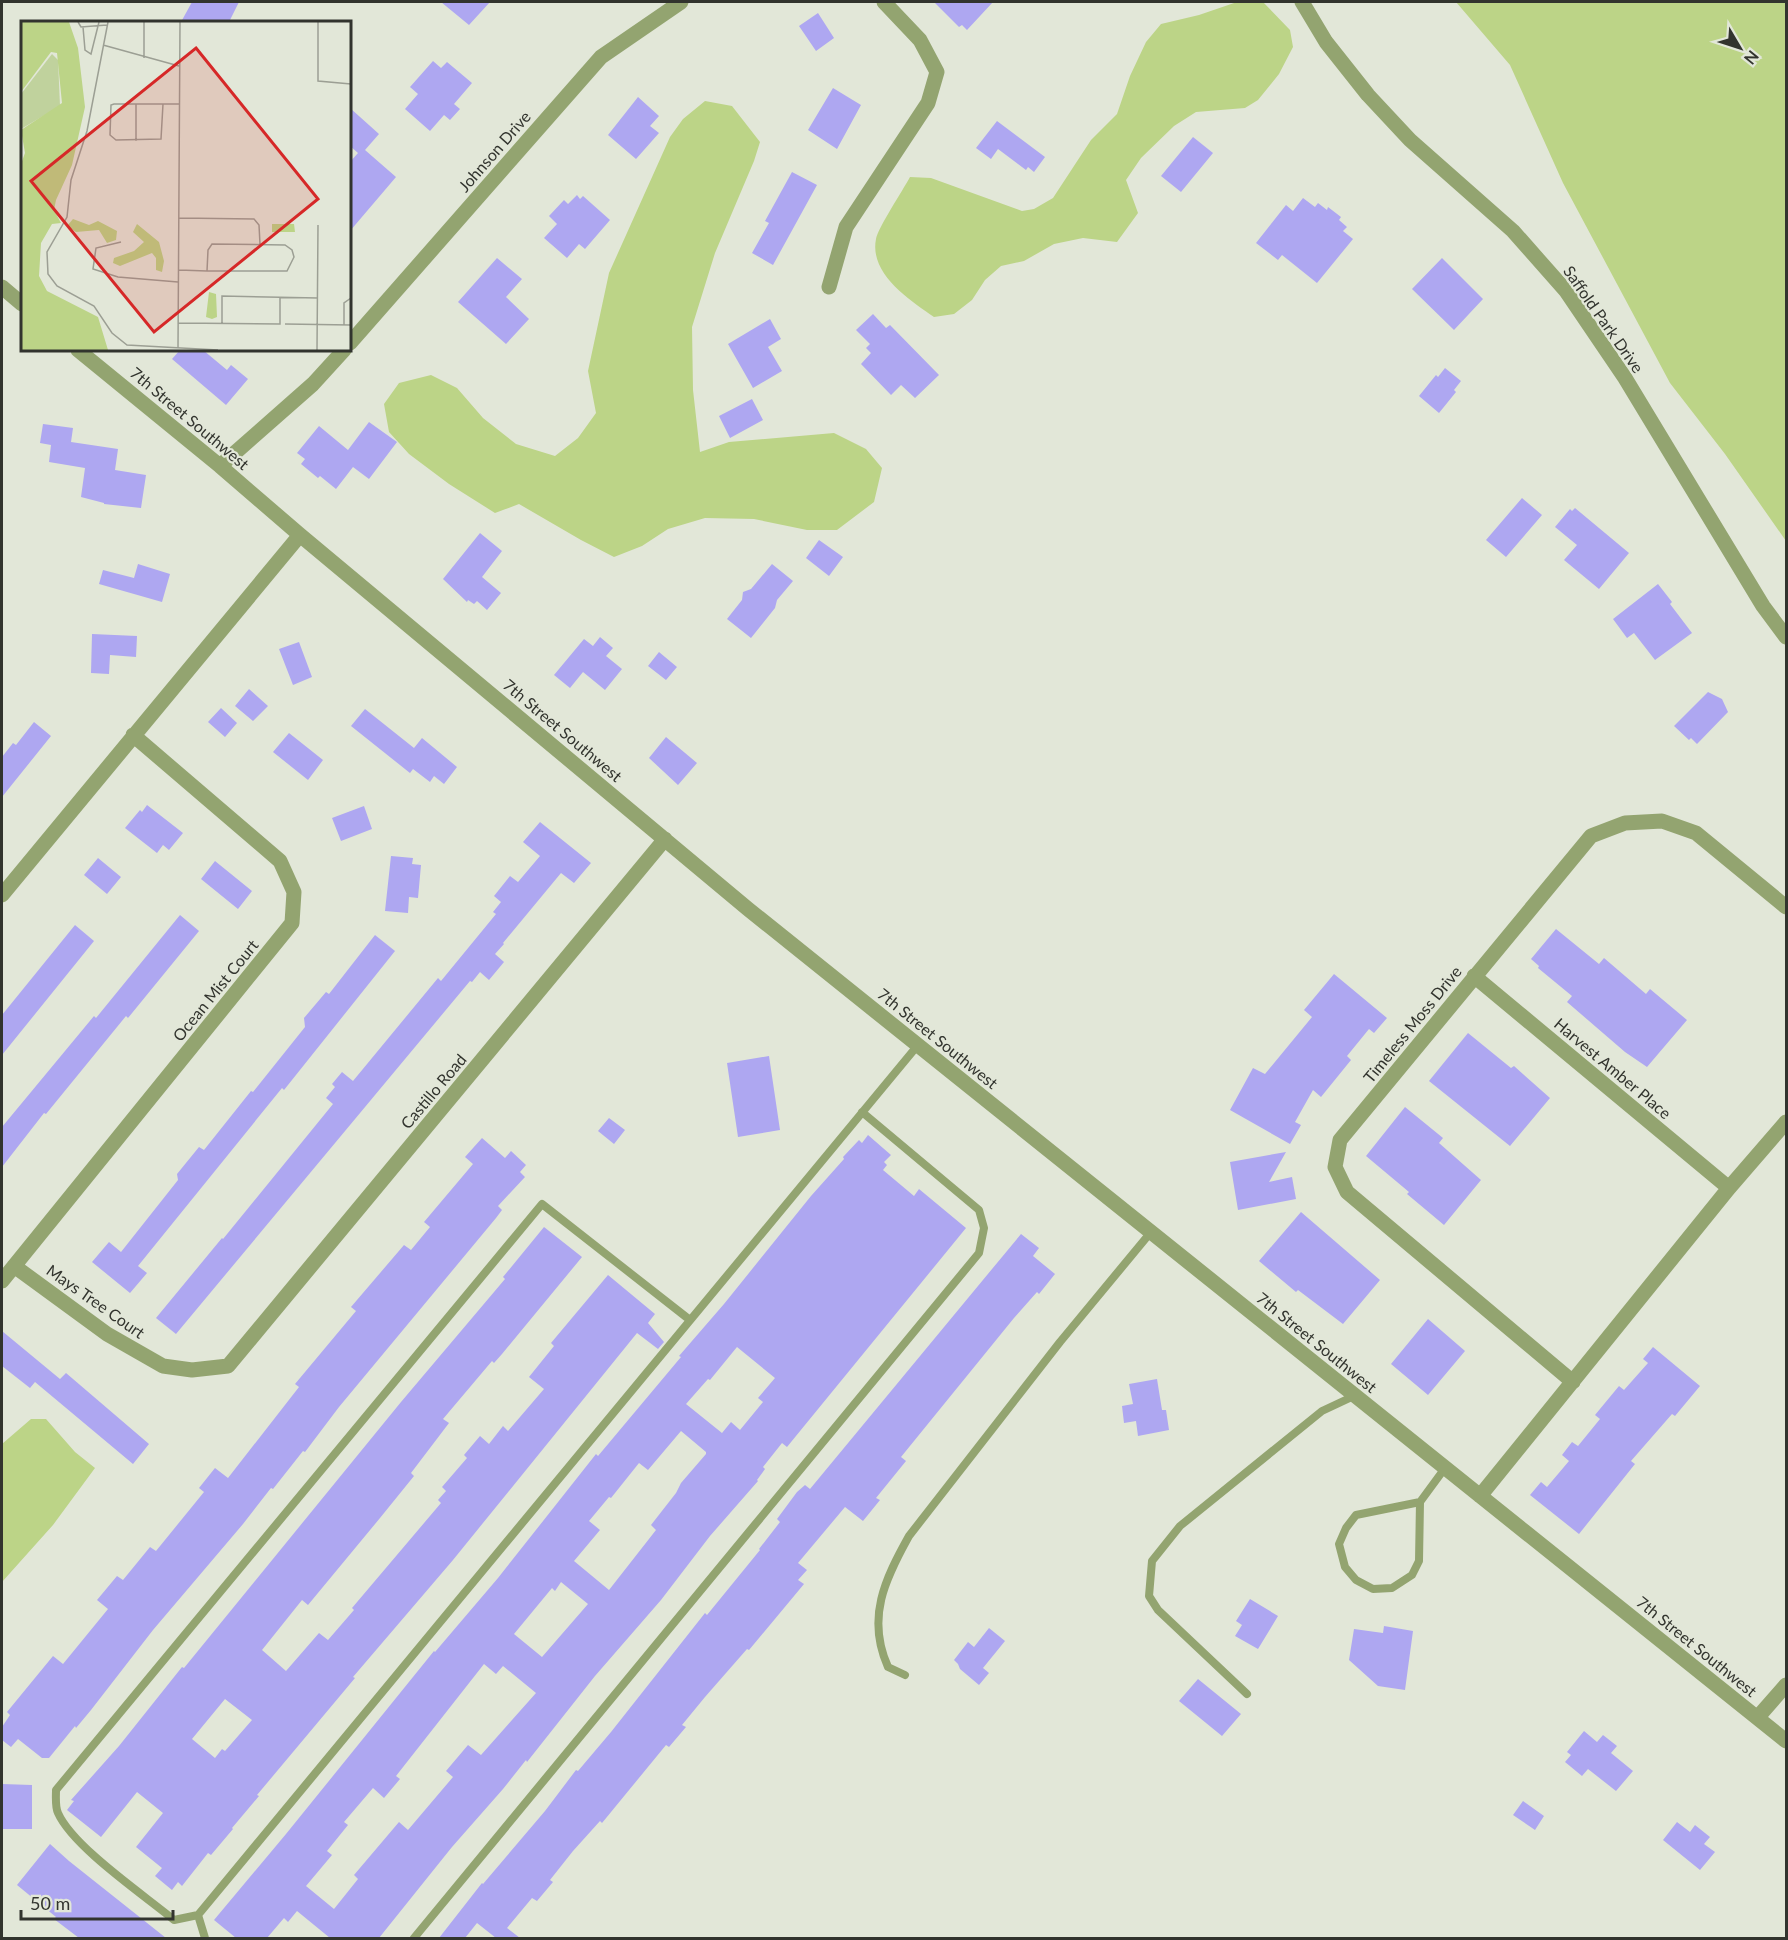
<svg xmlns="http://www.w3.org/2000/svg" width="1788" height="1940" font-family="Lato,sans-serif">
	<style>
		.water { fill: #bcd487 }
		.building { fill: #aea7f1; fill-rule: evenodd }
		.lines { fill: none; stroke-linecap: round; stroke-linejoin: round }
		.lane { stroke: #93a470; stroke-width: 8 }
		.street { stroke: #93a470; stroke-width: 15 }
		.labels { text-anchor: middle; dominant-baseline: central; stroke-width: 4.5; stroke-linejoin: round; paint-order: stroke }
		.street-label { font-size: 16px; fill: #32342e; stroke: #e2e7d8 }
		.inset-road { fill: none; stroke: #9c9f94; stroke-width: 1.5 }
		.view { fill: #d62828; fill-opacity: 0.15; stroke: #d62828; stroke-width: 3 }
		.inset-edge { fill: none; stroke: #32342e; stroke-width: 3 }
	</style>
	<rect width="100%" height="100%" fill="#e2e7d8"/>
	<path class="water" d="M1237,2h26l27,28 3,17 -14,27 -21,26 -13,8 -49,4 -22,14 -33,32 -15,22 12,33 -21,29 -34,-4 -29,6 -30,17 -23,5 -16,14 -13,20 -18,14 -20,3c-24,-17 -65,-43 -58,-78 2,-11 27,-49 34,-62l21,1 91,33 12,-2 19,-11 38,-58 26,-26 13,-38 16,-34 15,-18 38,-9z
		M1456,2h330v539l-61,-87 -55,-71 -107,-200 -53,-118z
		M705,101l27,5 28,36 -6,19 -39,92 -23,74 1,63 7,62 29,-10 105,-9 32,16 16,19 -8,34 -37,28h-30l-53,-11 -49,-1 -37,11 -26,17 -28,11 -33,-17 -62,-36 -24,9 -46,-29 -40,-30 -20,-22 -5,-28 15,-21 32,-8 26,13 26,30 33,26 39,12 23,-18 18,-25 -8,-42 21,-98 61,-136 13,-18z
		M31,1419h15l29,33 20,16 -42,57 -51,57v-138z"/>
	<path class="building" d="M192,2h47l-10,20h-48z
		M441,2h49l-21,23z
		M934,2h59l-26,28 -5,-5 -3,2z
		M818,13l16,25 -18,13 -17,-25z
		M433,61l8,7 6,-6 25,21 -18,21 6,5 -10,11 -6,-5 -14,16 -25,-22 13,-15 -8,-7z
		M833,88l28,17 -24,44 -29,-19z
		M638,97l21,19 -9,10 9,7 -23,26 -28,-24z
		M350,108l29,26 -14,16 31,27 -46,54v-69l8,-9 -8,-7z
		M997,121l48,36 -11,15 -6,-5 -2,3 -28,-21 -7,10 -15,-11z
		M1193,137l20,16 -32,39 -20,-16z
		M792,172l25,13 -44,80 -21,-12 17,-30 -4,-2z
		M577,195l3,4 3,-3 27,24 -25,29 -6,-5 -12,14 -23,-20 13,-14 -8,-8 15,-16 4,4z
		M1303,198l12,9 3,-4 9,7 1,-3 13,10 -2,3 8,7 -4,4 10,8 -36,44 -35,-28 -4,5 -22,-17 30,-38 7,6z
		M497,258l25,21 -16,18 23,22 -23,25 -48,-42z
		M1442,258l41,41 -29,31 -42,-41z
		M873,314l13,14 4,-3 49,50 -24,23 -14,-13 -10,10 -30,-31 10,-11 -5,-5 4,-4 -14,-14z
		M770,319l11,20 -13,8 14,24 -29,17 -25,-44z
		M180,350h23l24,20 4,-5 17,14 -22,26 -54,-46z
		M1445,368l16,13 -7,9 2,2 -17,21 -20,-17 17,-21 2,2z
		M752,399l11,21 -33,18 -11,-22z
		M369,422l28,20 -28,37 -16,-12 -17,22 -16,-13 -2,2 -17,-14 4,-5 -8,-6 22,-27 29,24z
		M43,424l30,4 -2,14 47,7 -3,21 31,5 -5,33 -37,-4v-1l-23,-6 4,-29 -36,-6 2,-17 -11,-2z
		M1522,498l20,17 -36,42 -20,-17z
		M1575,508l54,45 -30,36 -35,-29 13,-15 -22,-18 15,-18 2,2z
		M480,533l22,18 -20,26 19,16 -14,17 -10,-9 -3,3 -6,-4 -1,2 -24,-23z
		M819,540l24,17 -14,19 -23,-18z
		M138,564l32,10 -8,28 -63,-18 4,-14 31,8z
		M772,564l21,17 -16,19 -2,8 -24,30 -24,-19 15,-19 1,-8 8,-3z
		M1658,584l14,18 -2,2 22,29 -37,27 -21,-27 -7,5 -14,-19z
		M92,634l45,2 -1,21 -26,-2 -1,19 -18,-1z
		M600,637l13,11 -7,8 16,13 -17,21 -22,-18 -13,16 -16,-13 30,-36 9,7z
		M299,642l13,35 -19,8 -14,-36z
		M659,652l18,15 -11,13 -18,-14z
		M249,689l19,17 -15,15 -18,-15z
		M1708,692l14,7 6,13 -31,32 -6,-6 -2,2 -15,-14z
		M221,708l16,15 -12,14 -17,-15z
		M365,709l49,39 8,-10 35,29 -13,17 -10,-8 -4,6 -17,-13 -3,4 -59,-47z
		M34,722l17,14 -49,61v-40l11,-14 3,2z
		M289,733l34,27 -15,20 -35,-28z
		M666,737l31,26 -19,22 -29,-27z
		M147,805l36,28 -14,17 -6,-5 -6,8 -32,-25 15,-18 2,2z
		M364,806l8,23 -31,12 -9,-23z
		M540,822l51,41 -17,20 -13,-10 -58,70 1,1 -9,10 9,8 -15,18 -9,-8 -8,10 -2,-1 -294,353 -20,-16 66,-80 1,1 110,-135 -7,-6 9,-11 -3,-3 10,-12 11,9 85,-103 3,3 55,-67 -3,-2 8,-10 -7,-6 16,-20 8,6 22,-26 -17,-14z
		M391,856l22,2 -1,6 9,1 -3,33 -9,-1 -1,16 -23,-2z
		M98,858l23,19 -14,17 -23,-19z
		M215,861l37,30 -14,18 -37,-30z
		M180,915l19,16 -71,87 -2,-2 -80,98 -2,-1 -42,54v-40l92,-111 2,2z
		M75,925l19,16 -92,114v-40z
		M1556,929l43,35 5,-6 42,36 4,-5 37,31 -40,47 -22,-15 -58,-50 5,-6 -34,-28 1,-2 -8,-7z
		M375,935l20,16 -111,139 -2,-2 -144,178 9,7 -17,20 -38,-31 17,-20 12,10 57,-72 -1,-6 22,-27 5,3 47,-59 2,1 52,-65 -1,-9 22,-26 3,2z
		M1334,974l53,44 -13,15 -5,-4 -22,27 4,4 -30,37 -8,-7 -18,32 6,3 -11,19 -60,-34 23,-42 12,6 47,-57 -8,-7z
		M1468,1033l43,35 3,-2 36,32 -40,48 -81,-65z
		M769,1056l11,74 -42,7 -11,-74z
		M1405,1107l38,31 -4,5 42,37 -37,45 -37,-31 2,-2 -43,-36z
		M609,1118l16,12 -11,14 -16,-13z
		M868,1135l23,20 -7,7 3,3 -4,5 31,26 5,-7 47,39 -179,219 -5,-4 -19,24 2,2 -8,11 1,1 -48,55 -49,64 -66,76 -68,86 -1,-2 -23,29 -51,58 -73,91h-49l-33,-27 -9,11 -4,-4 -17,20h-31l-22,-18 72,-86 148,-183 1,1 63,-74 98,-124 2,2 83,-99 -2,-1 45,-52 87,-108 33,-37 -1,-2 16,-17 3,3zM737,1347l38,31 -17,20 5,4 -23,28 -9,-8 -9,11 -36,-29 22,-25 2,1zM681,1431l25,21v2l-25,29 -5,10 -25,32 5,5 -47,60 -35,-29 26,-31 -11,-9 20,-24 2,1 28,-35 9,7zM561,1582l27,22 -46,53 -28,-23 38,-46 3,3zM484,1664l12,10 7,-8 33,27 -55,62 -13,-10 -22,26 7,6 -45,53 -9,-8 -45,53 4,4 -24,30 -28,-23 26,-31 -5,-4 21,-26 -4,-3 29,-34 11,10 16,-19 -4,-3z
		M482,1138l23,20 6,-7 15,14 -6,7 5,5 -27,29 4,4 -6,8 -157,189 -34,45 -2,-1 -30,38 -2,-1 -28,36 -90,106 -62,80 -15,18 -1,-2 -26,32h-7l-24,-19 -7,8 -9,-7v-13l8,-12 -3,-3 46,-56 10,8 45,-55 -11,-9 20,-24 6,4 27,-33 6,4 48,-59 -5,-4 16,-20 13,10 71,-91 -4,-3 61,-73 -5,-4 53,-62 7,5 19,-23 -6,-5 49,-58 -8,-7z
		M1286,1152l-17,30 23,-5 4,22 -58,11 -8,-48z
		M1301,1212l79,68 -37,44 -45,-34 -2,2 -37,-31z
		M544,1227l38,30 -80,97 -8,9 -2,-2 -49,58 6,4 -38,50 3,3 -34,42 -72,87 -6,-5 -40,50 24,21 33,-38 9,7 26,-30 -2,-2 89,-105 -3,-3 8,-9 -4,-4 25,-29 -3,-3 16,-19 9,8 14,-18 5,5 36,-42 -15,-12 25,-31 -3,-3 57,-68 47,39 -7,9 16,19 -6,7 -21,-16 -184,227 -100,117 2,1 -98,117 2,1 -27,32 1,1 -22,26 -3,-2 -26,33 -4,-4 -6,8 -17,-14 7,-8 -26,-21 27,-34 -26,-21 -36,45 -34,-27 7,-9 -3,-1 48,-54 63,-79 2,1 217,-266 104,-123 -2,-2zM225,1699l27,21 -27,31 -3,-2 -7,9 -23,-19z
		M1021,1234l18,14 -6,8 22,18 -16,20 -2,-2 -23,26 -113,139 5,4 -30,37 4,2 -17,21 -18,-14 -47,56 9,7 -9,10 6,4 -55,66 -2,-1 -42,48 -23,28 4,2 -17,20 -3,-2 -64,78 -2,-2 -27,30 -23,29 3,2 -16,19 -5,-3 -25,30 13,10h-24l-19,-15 -12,15h-26l43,-55 1,1 62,-73 31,-41 2,1 33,-39 94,-119 2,2 53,-65 -1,-1 21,-27 -3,-3 20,-27 8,-7 5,4z
		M1428,1319l37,32 -37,44 -37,-31z
		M2,1331l58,48 6,-6 83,71 -16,20 -98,-82 -5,6 -28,-22z
		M1653,1347l47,39 -25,30 -3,-2 -41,47 4,3 -56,70 -49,-39 11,-13 6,5 22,-26 -7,-6 10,-13 6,4 22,-27 -5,-4 24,-29 5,4 24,-27 -5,-4z
		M1157,1379l5,31h4l3,20 -31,6 -2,-15 -12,2 -2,-17 11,-2 -4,-20z
		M1250,1599l28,17 -20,33 -23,-13 7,-11 -6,-4z
		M1384,1626l29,5 -8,59 -27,-4 -29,-26 5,-31 29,4z
		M989,1628l16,13 -22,27 6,5 -10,12 -19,-16 -2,-5 -4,-4 14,-18 6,5z
		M1198,1679l43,35 -19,22 -43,-35z
		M1584,1731l13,11 6,-7 14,11 -6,7 22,18 -17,20 -28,-22 -6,7 -17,-14 6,-7 -4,-3z
		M2,1784l30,1v44h-30z
		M1523,1801l21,15 -9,14 -22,-15z
		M1677,1822l13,10 5,-7 15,12 -6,7 11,8 -15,18 -37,-30z
		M50,1844l19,17 97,77h-87l-25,-19 2,-2 -39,-32z"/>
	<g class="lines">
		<path class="lane" d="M690,1320l-148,-116 -486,586c0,7 -1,17 2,23 15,34 86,82 116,107l24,-5c240,-290 480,-581 720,-870
			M1420,1502l-64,13 -10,13 -7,16 6,23 11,13 17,9 19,-1 20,-13 7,-14 1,-59 25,-34
			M905,1675l-17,-8c-22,-49 -3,-88 21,-131l151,-194 91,-110
			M1247,1694l-89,-84 -9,-14 3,-35 28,-35 142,-115 32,-15
			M198,1915l7,23
			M414,1938l565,-685 5,-25 -5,-18 -117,-98"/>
		<path class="street" d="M1302,2l24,40 42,53 42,45 103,91 53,60 59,87 138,228 23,31
			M2,287l20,17
			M829,287l17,-60 82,-124 9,-31 -17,-32 -36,-38
			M350,343l251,-286 80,-55
			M78,350l142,116 80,69 448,374 1038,832
			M220,466l93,-82 31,-34
			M2,895l298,-360
			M1474,976l255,212
			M14,1266l93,68 56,32 29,4 36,-4 437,-527
			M2,1281l290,-358 2,-31 -14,-31 -147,-126
			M1573,1382l-226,-190 -12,-25 5,-27 251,-304 34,-13 37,-2 34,12 90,74
			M1480,1496l249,-308 57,-66
			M1758,1717l28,-32"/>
	</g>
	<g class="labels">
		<g class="street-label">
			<text transform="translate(494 151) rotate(-49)">Johnson Drive</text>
			<text transform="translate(1604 319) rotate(55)">Saffold Park Drive</text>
			<text transform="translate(190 418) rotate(40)">7th Street Southwest</text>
			<text transform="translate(563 730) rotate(40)">7th Street Southwest</text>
			<text transform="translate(215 990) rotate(-51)">Ocean Mist Court</text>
			<text transform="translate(1412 1024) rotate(-51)">Timeless Moss Drive</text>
			<text transform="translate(938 1038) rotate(39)">7th Street Southwest</text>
			<text transform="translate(1613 1068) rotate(40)">Harvest Amber Place</text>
			<text transform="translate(433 1091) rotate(-50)">Castillo Road</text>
			<text transform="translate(96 1301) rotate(35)">Mays Tree Court</text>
			<text transform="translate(1317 1342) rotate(39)">7th Street Southwest</text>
			<text transform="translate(1697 1646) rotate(39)">7th Street Southwest</text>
		</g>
	</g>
	<g transform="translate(21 21)">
		<rect width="330" height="330" fill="#e2e7d8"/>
		<path d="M31,33l6,6 2,46 -39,23v-35z" fill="#c0d29d"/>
		<path d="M0,1h48l9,26 7,59 -13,58 -16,35 -2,10 7,13 -9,1 -11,19 -2,33 8,15 51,26 10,33h-87v-186l4,-11 -4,-23 41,-27 -5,-50 -6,-1 -30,40zM52,198l16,6 9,-4 19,10 -1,9 -9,3 -8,-13 -23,2 -9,-6zM116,203l22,18 5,19 -2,11 -6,-2v-12l-4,-5 -32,13 -7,-3 1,-5 20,-7 10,-9 -11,-10zM251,203h22l1,8h-23zM188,271l7,2 1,23 -5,2 -6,-2z" fill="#bcd487"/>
		<path class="inset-road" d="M57,1l3,5 26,-2M87,1l-21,109 -16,49 -4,37 -20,35 1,22 9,12 37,20 18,27 15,12 91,5M297,1v59l33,3M62,6l2,23 6,4 8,-32M82,24l76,21M123,37v-36M142,83l-2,35 -45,1 -6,-5 1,-30 3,-1h65M115,120v-37M158,197l75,1 5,6 1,19M100,221l-25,6 -3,21 25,8 60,5M158,249l28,1h80l7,-14 -2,-7 -7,-5 -73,-1 -4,6 -1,21M157,302l102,1v-27M201,302v-27l96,2M264,303l66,1M323,304v-22l7,-5M157,327l2,-326M296,329l1,-125"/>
		<path class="view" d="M175,27l122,151 -164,133 -123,-151z"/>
		<rect width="330" height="330" class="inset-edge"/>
	</g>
	<rect width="1788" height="1940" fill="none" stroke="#32342e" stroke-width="6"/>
	<g transform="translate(1740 48) rotate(129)" stroke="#e2e7d8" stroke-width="4.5" paint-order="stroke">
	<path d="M0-4.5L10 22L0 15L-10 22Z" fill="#32342e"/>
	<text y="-9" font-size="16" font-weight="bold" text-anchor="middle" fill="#32342e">N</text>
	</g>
	<path d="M21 1910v9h152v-9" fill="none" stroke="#32342e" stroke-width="3"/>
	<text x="30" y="1910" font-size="18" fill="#32342e" stroke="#e2e7d8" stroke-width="4.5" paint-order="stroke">50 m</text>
</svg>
